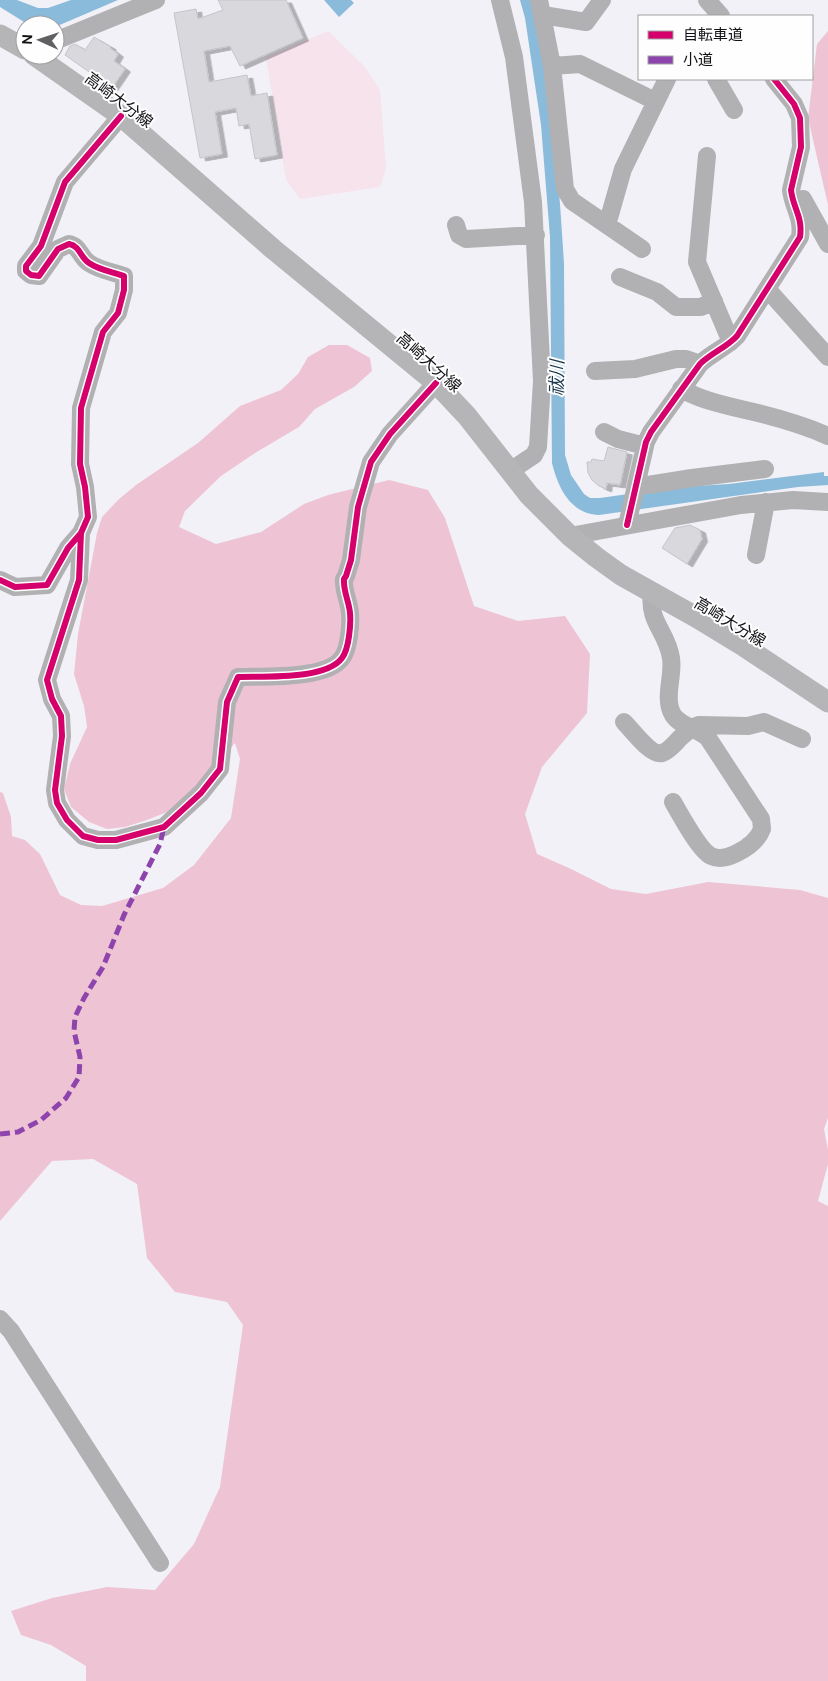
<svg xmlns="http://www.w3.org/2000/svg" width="828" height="1681" font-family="'DM Sans','Noto Sans JP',sans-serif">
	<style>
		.green { fill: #f6e3eb }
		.forest { fill: #eec4d4 }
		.water { fill: #8abbdb }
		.building { fill: #d8d8dd; stroke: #c4c5c9; filter: url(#shadow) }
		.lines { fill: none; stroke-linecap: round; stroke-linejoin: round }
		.minor { stroke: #b1b0b2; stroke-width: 18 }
		.major { stroke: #b5b4b6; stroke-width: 21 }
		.quiet { stroke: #8e44ad; stroke-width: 5; stroke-dasharray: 10 5; stroke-linecap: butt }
		.cycleway-casing { stroke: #fefefe; stroke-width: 9 }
		.cycleway { stroke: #d6006c; stroke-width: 6 }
		.labels { text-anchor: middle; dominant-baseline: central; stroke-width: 4; stroke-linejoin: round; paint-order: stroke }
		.street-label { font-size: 16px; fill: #121115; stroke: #fefefe }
		.water-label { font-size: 18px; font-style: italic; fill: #19384b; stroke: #fefefe }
	</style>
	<defs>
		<filter id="shadow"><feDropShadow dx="5.5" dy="3" stdDeviation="0" flood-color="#0004"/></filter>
	</defs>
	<rect width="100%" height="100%" fill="#f2f1f7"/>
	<path class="green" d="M328,31l37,36 15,23 6,78 -6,19 -80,12 -14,-19 -20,-123z"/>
	<path class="forest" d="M828,31v174l-20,-87 9,-74z
		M329,345h18l23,13 2,13 -18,16 -39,22 -16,18 -44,26 -34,23 -36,35 -6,16 37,17 45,-12 43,-28 24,-9 61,-15 39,10 17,28 29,88 44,15 47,-5 25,38 -3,59 -45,54 -17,47 12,40 32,14 42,21 35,5 62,-12 92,8 28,8v220l-4,11 4,21v14l-10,37 10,5v475h-742v-15l-35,-21 -30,-10 -10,-24 41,-13 55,-11 48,3 39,-46 26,-57 23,-162 -16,-23 -52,-10 -28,-34 -10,-74 -44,-25 -41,2 -52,60v-429l3,1 8,24 1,19 13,4 15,14 20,41 21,10 21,1 61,-18 31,-23 37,-47 9,-59 -5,-16 -43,51 -20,16 -25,10 -22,7 -18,2 -18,-7 -18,-15 -7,-18 6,-25 17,-37 -3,-21 -10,-32 4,-40 19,-101 5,-16 16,-17 18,-15 62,-42 42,-37 41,-16 17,-16 10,-17z"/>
	<path class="water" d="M0,0h17l21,8h10l23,-8h47l-63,27v-2h-26l-29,-18z
		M324,0h27l3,3 -15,14z
		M520,0h11l6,22 16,100 7,82 4,59 1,192 6,20 13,19 6,4h10l78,-11 51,-3 95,-12v4h4v9l-30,2 -199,28c-29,-1 -41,-28 -47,-52l-2,-226 -9,-112 -16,-107z"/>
	<path class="building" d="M218,0h68l17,38 -63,28 -10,-20 -26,5 5,31 38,-7 4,21 16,-3 10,62 -22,4 -6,-35 -10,2 -3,-18 -21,4 7,42 -22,4 -26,-145 22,-4 2,10 25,-9z
		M94,37l17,10 -1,1 8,6 -4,7 11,8 -13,19 -47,-33 5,-9 5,-2 10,6z
		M608,447l19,5 -7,33 -13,-2 -1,6 -7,-3 -7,-6 -4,-7 -1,-11h4l1,-3 12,2z
		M690,525l10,5 2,9 -15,25 -25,-16 13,-20z"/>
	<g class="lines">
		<path class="minor" d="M500,0l14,57 19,145 9,179 -4,66 -4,8 -24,16
			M539,0l13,66 13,123 7,12 70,48
			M707,0l14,16
			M543,15l43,7 16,-22
			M55,41l101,-41
			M552,66l28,-2 75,37
			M716,79l18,31
			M707,156l-10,106 34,80
			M803,199l25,45
			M456,225l3,10 7,4 70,-4
			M607,225l16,-56 44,-90
			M620,277l37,15 19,15h25l13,-6
			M768,290l60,67
			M595,371l40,-2 41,-10h10l14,5
			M681,389c24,13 51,18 77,24 24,6 48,13 70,23
			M604,432l14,7 27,7
			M636,485h12l44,-7 73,-9
			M627,525l19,-83 5,-10 49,-68c11,-11 26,-16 37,-28l63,-99c3,-20 -7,-29 -9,-47l10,-43 -1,-29 -6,-14 -20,-25
			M81,533l-2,47 -32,100 5,19 9,17 1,20 -7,54 2,13 10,17 16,16 15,4h18l48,-13 37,-34 19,-24 7,-67 11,-25c26,-1 88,3 104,-19 7,-9 9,-34 8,-45 -1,-12 -7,-22 -6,-34l2,-3 5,-16 7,-53 13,-45 19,-28 46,-51
			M570,536l171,-31 52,-5 35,2
			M756,555l10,-53
			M0,580l15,7 32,-2 21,-37 13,-15 7,-16 -3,-30 -5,-23 1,-56 22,-76 15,-19 6,-23v-14c-11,-4 -25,-6 -35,-13 -9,-6 -9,-17 -20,-19l-11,5 -19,27 -8,-1 -5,-4v-5l15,-20 24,-64 56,-66
			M652,593c-4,30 15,38 19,65 3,18 -8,40 2,57 8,12 25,13 35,23l53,81 1,10c-4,11 -15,19 -25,24 -8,4 -18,7 -26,3 -12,-6 -31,-42 -38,-54
			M624,722c8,8 27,34 38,31 7,-2 13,-10 18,-15 7,-6 11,-11 19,-13l49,1 16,-4 38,17
			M0,1319l11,12 149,232"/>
		<path class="major" d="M0,35l25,14
			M34,55l87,61 152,133 163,134 31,33 62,79 41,41 26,21 25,18 75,42 46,28 86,57"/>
		<path class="quiet" d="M0,1134l18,-2 23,-12 25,-22 13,-21 1,-20 -6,-26 1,-14 9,-19 19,-31 21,-52 36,-71 4,-17"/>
		<g class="cycleway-casing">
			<path id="cycleway" d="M627,525l19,-83 5,-10 49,-68c11,-11 26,-16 37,-28l63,-99c3,-20 -7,-29 -9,-47l10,-43 -1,-29 -6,-14 -20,-25
				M81,533l-2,47 -32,100 5,19 9,17 1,20 -7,54 2,13 10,17 16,16 15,4h18l48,-13 37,-34 19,-24 7,-67 11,-25c26,-1 88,3 104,-19 7,-9 9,-34 8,-45 -1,-12 -7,-22 -6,-34l2,-3 5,-16 7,-53 13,-45 19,-28 46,-51
				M0,580l15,7 32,-2 21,-37 13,-15 7,-16 -3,-30 -5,-23 1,-56 22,-76 15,-19 6,-23v-14c-11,-4 -25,-6 -35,-13 -9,-6 -9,-17 -20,-19l-11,5 -19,27 -8,-1 -5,-4v-5l15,-20 24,-64 56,-66"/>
		</g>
		<use href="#cycleway" class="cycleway"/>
	</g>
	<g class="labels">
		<g class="street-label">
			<text transform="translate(119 100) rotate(37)">高崎大分線</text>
			<text transform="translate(429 362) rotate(42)">高崎大分線</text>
			<text transform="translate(730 622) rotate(31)">高崎大分線</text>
		</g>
		<g class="water-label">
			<text transform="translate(557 378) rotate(-89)">祓川</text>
		</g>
	</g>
	<rect x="638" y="15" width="175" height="65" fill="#fefefe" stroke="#a09fa1"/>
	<rect x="648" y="31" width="25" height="8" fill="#d6006c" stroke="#a09fa1"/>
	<text x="683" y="40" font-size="15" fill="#121115">自転車道</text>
	<rect x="648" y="56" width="25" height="8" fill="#8e44ad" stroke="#a09fa1"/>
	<text x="683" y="65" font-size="15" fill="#121115">小道</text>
	<g transform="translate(40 40) rotate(273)"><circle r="24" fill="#fefefe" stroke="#a09fa1"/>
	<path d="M0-4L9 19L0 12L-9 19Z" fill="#605f64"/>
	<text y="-8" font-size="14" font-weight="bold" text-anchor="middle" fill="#121115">N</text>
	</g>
</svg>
